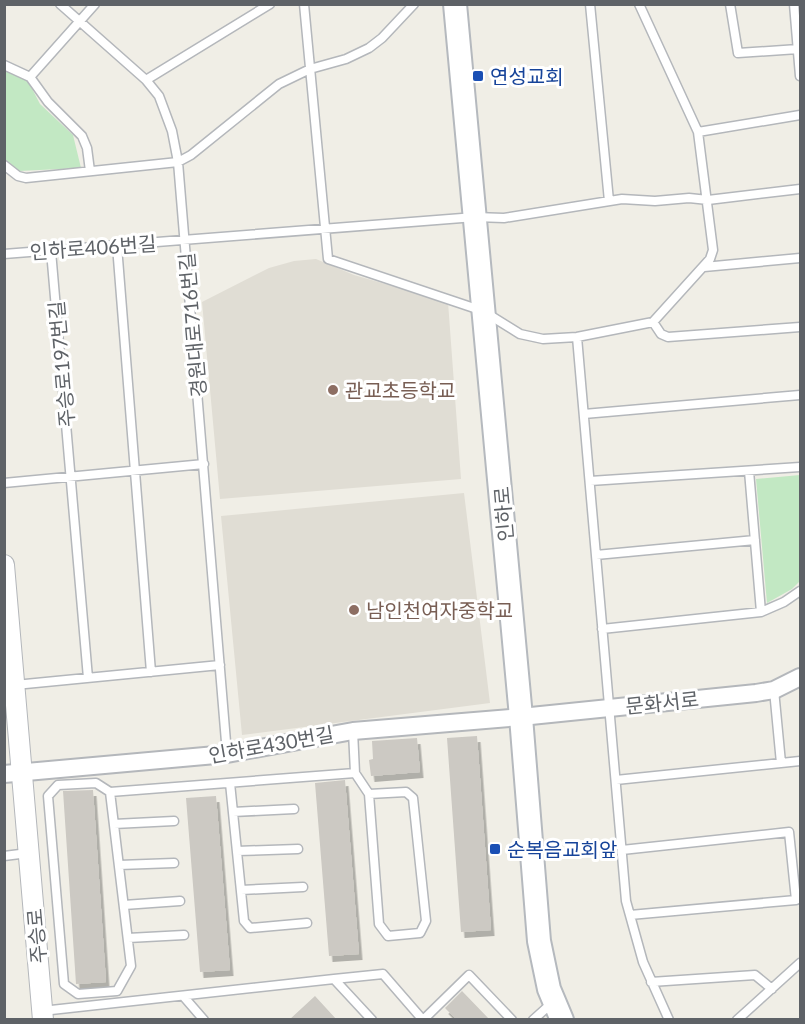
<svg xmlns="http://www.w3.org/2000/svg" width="805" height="1024" font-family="Lato,'Noto Sans KR',sans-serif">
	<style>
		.education { fill: #e0ddd4 }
		.green { fill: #c2e8c3 }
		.building { fill: #ccc9c3; filter: url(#shadow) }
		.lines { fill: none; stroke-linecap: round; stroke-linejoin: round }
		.service-casing { stroke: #b4b7bb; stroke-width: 11 }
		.minor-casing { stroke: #b4b7bb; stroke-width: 20 }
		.tertiary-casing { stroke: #b4b7bb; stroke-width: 22 }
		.secondary-casing { stroke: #b5b9be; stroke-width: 26 }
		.service { stroke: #fff; stroke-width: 8 }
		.minor { stroke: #fff; stroke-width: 16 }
		.tertiary { stroke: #fff; stroke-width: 20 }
		.secondary { stroke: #fff; stroke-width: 22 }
		.transit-dot { fill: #1a4fb4; stroke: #fff; stroke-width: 2 }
		.education-dot { fill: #8d6e63; stroke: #fff; stroke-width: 2 }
		.labels { text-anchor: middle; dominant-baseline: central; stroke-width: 6; stroke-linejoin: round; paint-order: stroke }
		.transit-label { font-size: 20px; fill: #164399; stroke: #fff; text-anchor: start }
		.street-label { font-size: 20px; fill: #5e6267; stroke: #fff }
		.education-label { font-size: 20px; fill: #785e54; stroke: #fff; text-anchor: start }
	</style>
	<defs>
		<filter id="shadow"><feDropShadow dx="3.5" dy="6" stdDeviation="0" flood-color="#0004"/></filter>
	</defs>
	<rect width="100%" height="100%" fill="#f0eee6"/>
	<path class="education" d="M316,259l38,16 94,27 13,177 -241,20 -18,-197 67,-34 25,-7z
		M464,493l26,210 -248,32 -21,-219z"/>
	<path class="green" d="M5,71l22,8 13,25 33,31 8,33 -62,3 -14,-12z
		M800,475v106l-8,8 -25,14 -11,-124z"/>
	<path class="building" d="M477,736l14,194 -30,2 -14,-194z
		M417,738l3,34 -49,4 -2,-16 4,-1 -1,-18z
		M345,780l14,174 -30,2 -14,-173z
		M93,790l13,192 -30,2 -13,-193z
		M216,796l14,174 -30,2 -14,-174z
		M462,991l28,29h-33l-12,-12z
		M315,996l22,24h-48z"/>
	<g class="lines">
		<g class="service-casing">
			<path id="service" d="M60,4l86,76 13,16 13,35 6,31 49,592
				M304,4l24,255 155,52 37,23 23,5 34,-2 76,-15 57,-63 3,-9 -15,-118 -59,-128
				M590,4l19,197
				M730,4l8,49 60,-4
				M794,4l6,72
				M4,65l26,12 18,25 34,34 5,12 3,23
				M30,77l65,-73
				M146,80l124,-76
				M698,132l102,-17
				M4,165l14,11 8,2 152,-16 13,-7 88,-71 31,-15 36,-10 23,-11 13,-10 32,-34
				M117,246l34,426
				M51,251l37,427
				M4,254l471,-37 29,1 118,-19 33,2 34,-3 19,2 92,-11
				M704,267l96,-9
				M653,322l8,12 7,3 132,-10
				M577,337l49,564 17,61 26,58
				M584,414l216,-19
				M749,471l12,141
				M590,481l210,-14
				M4,483l200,-19
				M596,555l159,-15
				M602,629l159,-17 23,-10 16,-11
				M15,685l205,-20
				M774,690l7,73
				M353,731l2,42 14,21 37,-2 7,6 13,123 -6,12 -32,3 -9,-12 -10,-130
				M616,780l184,-19
				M230,783l14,138 6,7 57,-5
				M110,792l21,174 -14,25 -39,3 -14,-10 -16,-188 10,-11 38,-2 14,9 245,-19
				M233,812l61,-3
				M114,824l60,-3
				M622,850l167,-18 7,68
				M237,851l61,-2
				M4,856l24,-3
				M119,865l55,-2
				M241,890l62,-3
				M124,905l56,-4
				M630,915l166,-15
				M128,938l56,-3
				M334,979l49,-5 40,46 46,-45 43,45
				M651,982l104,-7 17,14
				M184,997l20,23
				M42,1011l292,-32 38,41
				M533,1020l20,-18
				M737,1020l63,-57"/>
		</g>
		<g class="minor-casing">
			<path id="minor" d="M4,774l223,-20 126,-23 168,-14 235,-24 18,-3 26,-13"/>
		</g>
		<g class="tertiary-casing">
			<path id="tertiary" d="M4,565l39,455"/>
		</g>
		<g class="secondary-casing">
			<path id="secondary" d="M455,4l66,713 18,224 10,48 13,31"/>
		</g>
		<use href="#service" class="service"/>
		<use href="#minor" class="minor"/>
		<use href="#tertiary" class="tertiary"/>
		<use href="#secondary" class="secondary"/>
	</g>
	<g class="transit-dot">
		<rect x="472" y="70" width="12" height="12" rx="3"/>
		<rect x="489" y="843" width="12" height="12" rx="3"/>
	</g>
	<g class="education-dot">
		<circle cx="333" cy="390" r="6"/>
		<circle cx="354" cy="610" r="6"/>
	</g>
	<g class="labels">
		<g class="transit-label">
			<text x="490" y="76">연성교회</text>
			<text x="507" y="849">순복음교회앞</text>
		</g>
		<g class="street-label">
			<text transform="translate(93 247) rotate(-4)">인하로406번길</text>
			<text transform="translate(192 325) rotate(-95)">경원대로716번길</text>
			<text transform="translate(61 364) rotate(-95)">주승로197번길</text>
			<text transform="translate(503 514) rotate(-95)">인하로</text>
			<text transform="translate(662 702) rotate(-6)">문화서로</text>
			<text transform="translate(271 744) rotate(-10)">인하로430번길</text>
			<text transform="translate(36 936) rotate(-95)">주승로</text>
		</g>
		<g class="education-label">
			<text x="345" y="390">관교초등학교</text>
			<text x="366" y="610">남인천여자중학교</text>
		</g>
	</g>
	<rect width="805" height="1024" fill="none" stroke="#5e6267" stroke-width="12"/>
</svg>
